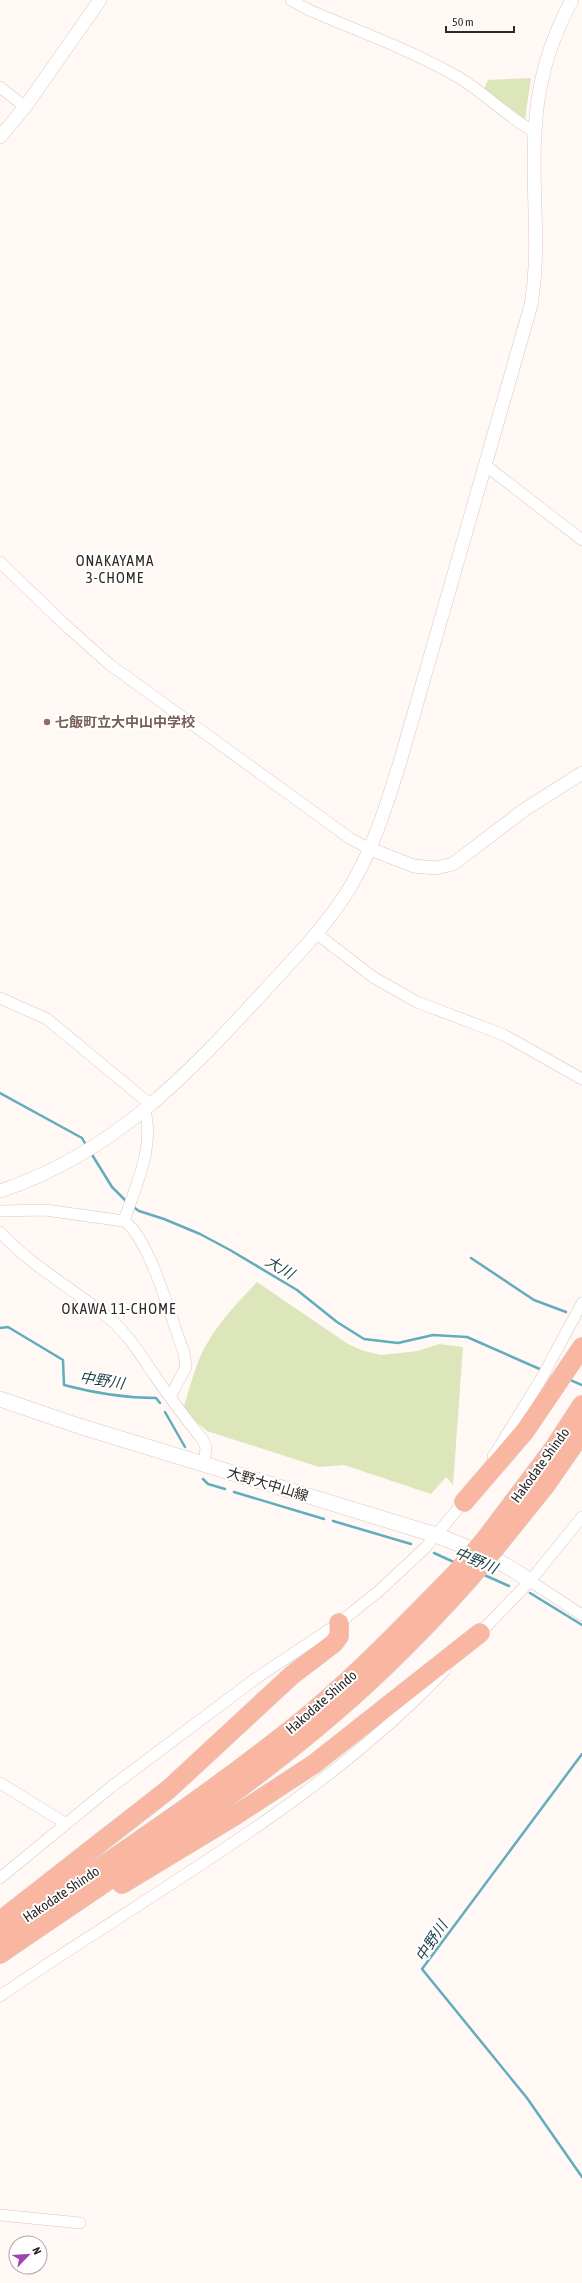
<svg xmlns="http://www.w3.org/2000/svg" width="582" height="2283" font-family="'Asap Condensed','Noto Sans JP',sans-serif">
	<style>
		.green { fill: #dce6ba }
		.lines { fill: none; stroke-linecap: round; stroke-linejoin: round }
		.stream { stroke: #61adbe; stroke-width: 2.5 }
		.minor-casing { stroke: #d8c9c1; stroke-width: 12 }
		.tertiary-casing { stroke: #d8c9c1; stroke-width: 14 }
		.secondary-casing { stroke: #d8c9c1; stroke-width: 16 }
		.motorway-casing { stroke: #d5d4d4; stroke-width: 20 }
		.minor { stroke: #fff; stroke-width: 11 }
		.tertiary { stroke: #fff; stroke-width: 13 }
		.secondary { stroke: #fff; stroke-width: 15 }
		.motorway { stroke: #f9b7a1; stroke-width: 19 }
		.motorway-bridge-casing { stroke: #d5d4d4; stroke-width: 20; stroke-linecap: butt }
		.motorway-bridge { stroke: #f9b7a1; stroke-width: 19 }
		.education-dot { fill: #8d6e63; stroke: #fff; stroke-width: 1.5 }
		.labels { text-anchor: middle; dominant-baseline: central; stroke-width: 4; stroke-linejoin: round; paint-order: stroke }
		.education-label { font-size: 14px; font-weight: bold; fill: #785e54; stroke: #fff; text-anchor: start }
		.street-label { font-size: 14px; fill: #2e2926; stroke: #fff }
		.neighbourhood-label { font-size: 15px; letter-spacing: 1px; fill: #2e2926; stroke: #fff }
		.water-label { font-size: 15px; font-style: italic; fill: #1b3f47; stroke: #fff }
	</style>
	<rect width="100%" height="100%" fill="#fff8f5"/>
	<path class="green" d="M531,78l-6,41 -41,-30 4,-9z
		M257,1282l91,62 16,7 17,4 37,-4 21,-7 24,3 -10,138 -7,-8 -15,17 -87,-29 -25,2 -112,-36 -14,-12 -9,-13c7,-22 12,-45 24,-64 13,-23 32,-41 49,-60z"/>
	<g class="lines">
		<path class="stream" d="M0,1093l82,45 4,7
			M91,1153l21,34 15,15
			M132,1206l7,5 25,8 36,15 30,16 67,40 40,32 27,17 34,4 35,-8 34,2 75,33
			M471,1258l63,42 32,12
			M0,1328l8,-1 55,33 1,25c30,8 61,13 92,13l4,5
			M568,1379l14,6
			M165,1412l20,35
			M203,1479l5,5 17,5
			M234,1492l90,27
			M333,1521l78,23
			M434,1553l22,10
			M482,1574l27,12
			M530,1593l52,32
			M582,1754l-160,215 105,129 55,79"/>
		<g class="minor-casing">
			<path id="minor" d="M291,0l18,10c49,21 102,40 149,67 27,16 49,40 77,55
				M0,87l25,20
				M485,465l97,75
				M0,562l63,61 46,41 242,175 19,10
				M317,934l56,43 44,25 87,33 78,44
				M0,998l47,21 104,86
				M0,1211l45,-1 79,11c26,17 48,101 60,132l2,14 -16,30
				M124,1221c11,-34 31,-74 21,-110
				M0,1232c32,35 74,57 110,87 18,15 32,38 45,57 15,22 31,43 48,64l3,8 -2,16
				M493,1457l47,-76 42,-78
				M530,1581l52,34
				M476,1637l54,-56 52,-64
				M0,1783l65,40
				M0,1878l111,-91 144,-108 84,-56 40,-32 46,-43 42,-50
				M0,1996c151,-104 318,-192 445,-326
				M0,2215l80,8"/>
		</g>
		<g class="tertiary-casing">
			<path id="tertiary" d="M0,137l25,-30 75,-107
				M370,849l44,17 22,2 17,-4 71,-54 58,-37
				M0,1191c115,-38 188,-117 268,-204 32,-35 68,-71 90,-114 19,-36 30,-73 42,-111l131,-457c10,-59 0,-115 4,-174 2,-45 15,-91 37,-131"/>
		</g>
		<g class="secondary-casing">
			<path id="secondary" d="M0,1399l79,27 357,109c32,13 66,25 94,46"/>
		</g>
		<g class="motorway-casing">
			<path id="motorway" d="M464,1502l61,-71 57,-84
				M484,1541l70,-93 28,-43
				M496,1547l49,-61 37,-53
				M122,1884l114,-69 78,-51 166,-131
				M0,1921l169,-132 123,-114 42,-32 5,-7v-13
				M0,1936c99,-68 200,-134 294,-209 59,-47 111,-102 164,-156
				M0,1954c113,-78 231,-152 335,-242 48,-41 93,-87 135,-134"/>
		</g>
		<use href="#minor" class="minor"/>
		<use href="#tertiary" class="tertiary"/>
		<use href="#secondary" class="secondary"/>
		<use href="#motorway" class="motorway"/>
		<g class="motorway-bridge-casing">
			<path id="motorway-bridge" d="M458,1571l26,-30
				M470,1578l26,-31"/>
		</g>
		<use href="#motorway-bridge" class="motorway-bridge"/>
	</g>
	<circle class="education-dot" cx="47" cy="722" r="4"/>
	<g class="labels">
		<g class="education-label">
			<text x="55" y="722">七飯町立大中山中学校</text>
		</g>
		<g class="street-label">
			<text transform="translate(540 1465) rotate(-54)">Hakodate Shindo</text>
			<text transform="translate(268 1484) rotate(17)">大野大中山線</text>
			<text transform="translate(321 1702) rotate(-41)">Hakodate Shindo</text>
			<text transform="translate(61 1894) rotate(-34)">Hakodate Shindo</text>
		</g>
		<g class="neighbourhood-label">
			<text x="115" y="560">ONAKAYAMA<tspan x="115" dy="17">3-CHOME</tspan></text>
			<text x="119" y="1308">OKAWA 11-CHOME</text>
		</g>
		<g class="water-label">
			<text transform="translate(280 1267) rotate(31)">大川</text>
			<text transform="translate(102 1380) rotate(9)">中野川</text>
			<text transform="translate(476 1560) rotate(23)">中野川</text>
			<text transform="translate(431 1941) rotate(-57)">中野川</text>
		</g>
	</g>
	<g transform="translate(28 2255) rotate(65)"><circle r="19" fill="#ffffff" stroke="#aba9a8"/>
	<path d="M0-3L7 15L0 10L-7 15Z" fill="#9f45b1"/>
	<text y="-6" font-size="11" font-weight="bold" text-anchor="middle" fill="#2e2926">N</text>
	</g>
	<path d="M446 26v6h68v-6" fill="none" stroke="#2e2926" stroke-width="2"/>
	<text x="452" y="26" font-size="12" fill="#2e2926" stroke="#ffffff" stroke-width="3" paint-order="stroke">50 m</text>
</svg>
